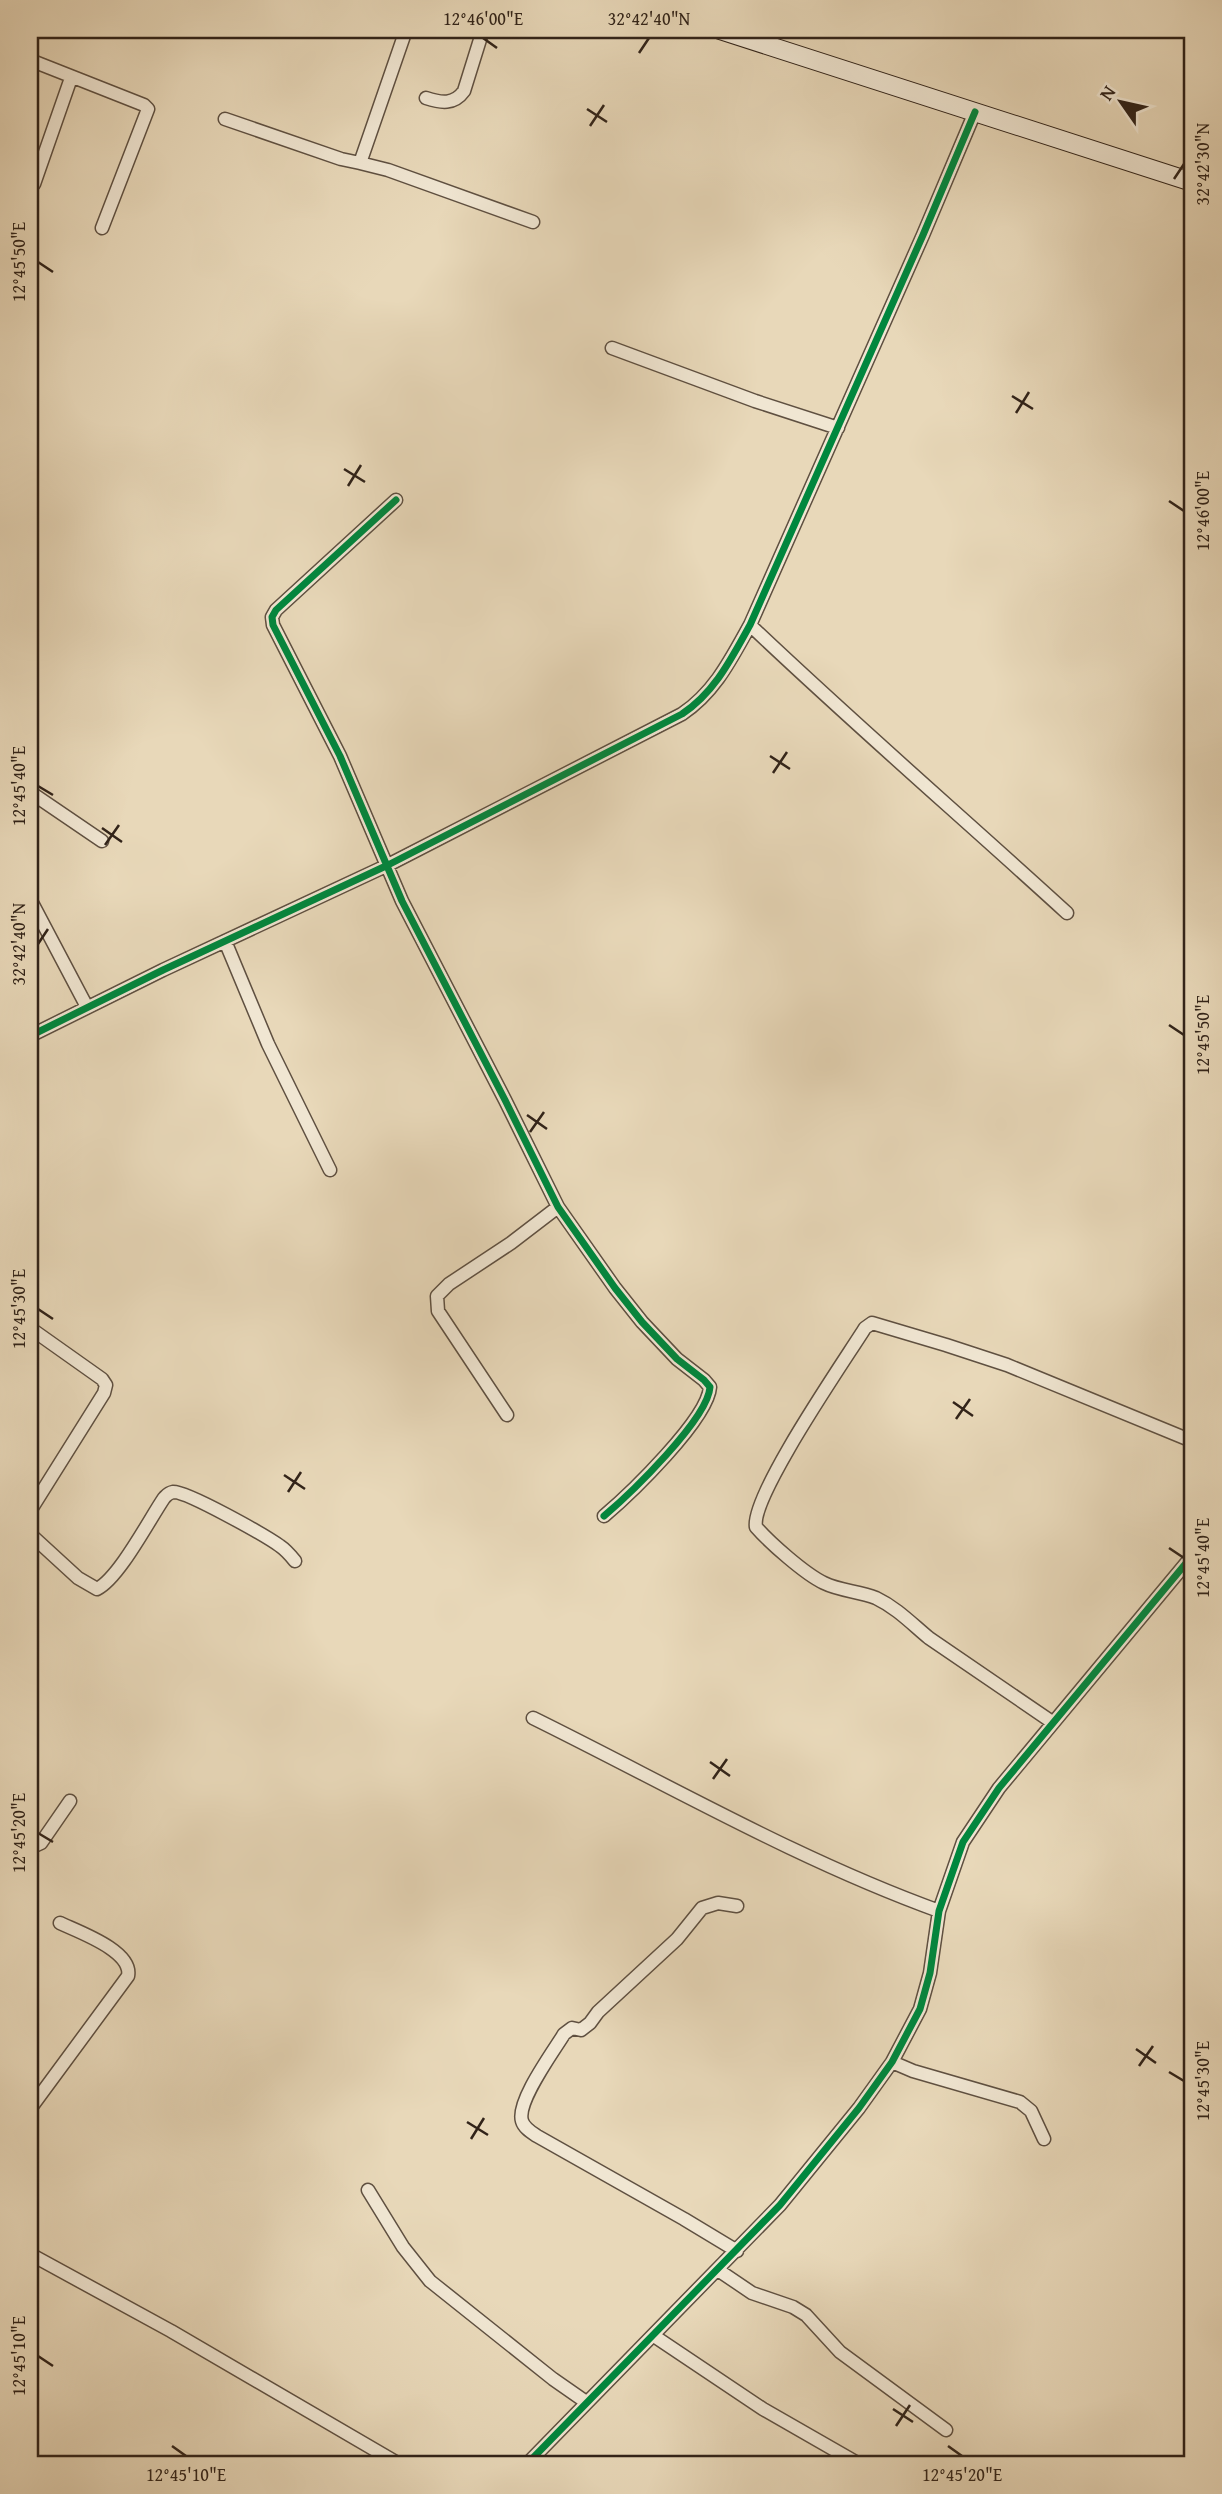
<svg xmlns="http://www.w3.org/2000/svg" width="1222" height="2494" font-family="'Gentium Book Plus',serif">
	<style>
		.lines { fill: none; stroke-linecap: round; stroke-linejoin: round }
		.street-casing { stroke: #5f5041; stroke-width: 15 }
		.secondary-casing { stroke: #312319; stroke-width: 20 }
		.street { stroke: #f0e6d2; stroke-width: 12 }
		.secondary { stroke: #f0e6d2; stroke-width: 18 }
		.cycleway-casing { stroke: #f0e6d2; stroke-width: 11 }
		.cycleway { stroke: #00873e; stroke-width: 7 }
		.ticks { fill: none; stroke: #312319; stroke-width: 2.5 }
		.neatline { fill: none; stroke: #312319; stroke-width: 2.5 }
		.ticks-label { font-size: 18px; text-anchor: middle; fill: #312319 }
	</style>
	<rect width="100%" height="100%" fill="#e8d8b9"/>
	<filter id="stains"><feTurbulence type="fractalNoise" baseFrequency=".00286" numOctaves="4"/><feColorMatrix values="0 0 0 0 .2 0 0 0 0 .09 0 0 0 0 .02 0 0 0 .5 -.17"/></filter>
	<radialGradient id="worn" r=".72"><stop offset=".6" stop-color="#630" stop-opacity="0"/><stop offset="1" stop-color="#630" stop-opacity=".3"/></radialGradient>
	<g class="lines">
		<g class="street-casing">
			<path id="street" d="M30,60l114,45 4,4 -46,119
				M426,98c15,5 28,7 38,-7l19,-61
				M225,119l116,40 19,4 46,-133
				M360,163l28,7 145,52
				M34,184l37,-106
				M612,348l143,53 83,27
				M396,500l-120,110 -4,7 1,8 67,131 62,145 103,199 53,107 57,81 27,34 35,37 27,21 6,7c-2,32 -80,107 -106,129
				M750,625c104,99 212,192 317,288
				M30,792l72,49
				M30,899l57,108
				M225,941l43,103 62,126
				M30,1036l133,-66 225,-105 294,-151c33,-22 49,-55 68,-89l173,-390 52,-123
				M30,1328l72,51 4,6 -2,8 -74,118
				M507,1415l-69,-104 -1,-15 12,-12 62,-41 47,-36
				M30,1534l48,44 19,11c22,-11 52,-69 67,-91 3,-3 4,-5 9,-6 14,-1 93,44 107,54 6,4 11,10 15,15
				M533,1718c134,66 265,142 406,193
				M1052,1722l-123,-84c-17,-14 -32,-30 -53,-40 -17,-7 -36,-7 -52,-15 -19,-9 -54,-40 -68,-56 -6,-30 89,-167 109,-199l7,-5 74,22 61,20 185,76
				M30,1848l11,-5 29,-42
				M737,1906l-19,-3 -16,5 -25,31 -79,73 -8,11 -9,7 -9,-2 -8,6c-11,18 -48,68 -42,87 2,7 9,11 15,15l147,83 53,32
				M892,2062l21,9 107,31 11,9 13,28
				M30,2109l98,-133c5,-25 -49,-44 -68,-53
				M368,2190l35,57 27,34 123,98 33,23
				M30,2254l141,77 228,133
				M718,2270l34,23 41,14 13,8 34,37 106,78
				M654,2336l109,73 96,55
				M527,2464l253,-259 79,-97 33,-46 28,-53 10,-36 9,-62 24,-69 36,-54 193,-232"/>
		</g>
		<g class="secondary-casing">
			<path id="secondary" d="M720,30l472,152"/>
		</g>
		<use href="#street" class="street"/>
		<use href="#secondary" class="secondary"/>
		<g class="cycleway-casing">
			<path id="cycleway" d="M396,500l-120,110 -4,7 1,8 67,131 62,145 103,199 53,107 57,81 27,34 35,37 27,21 6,7c-2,32 -80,107 -106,129
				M30,1036l133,-66 225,-105 294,-151c33,-22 49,-55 68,-89l173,-390 52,-123
				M527,2464l253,-259 79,-97 33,-46 28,-53 10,-36 9,-62 24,-69 36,-54 193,-232"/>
		</g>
		<use href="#cycleway" class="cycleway"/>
	</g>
	<path class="ticks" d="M483,38l14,10M639,53l10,-15M587,109l20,13M590,126l14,-21M1174,179l10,-15M38,262l15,10M1012,396l21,13M1016,413l13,-21M344,469l21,13M348,486l13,-21M1169,501l15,10M770,756l20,13M773,773l14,-21M38,786l15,9M102,828l20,14M105,845l14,-20M38,944l10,-15M1169,1025l15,10M527,1115l20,14M530,1132l14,-20M38,1309l15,10M953,1402l20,14M956,1419l14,-20M284,1475l21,14M288,1492l13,-20M1169,1548l15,10M710,1762l20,14M713,1779l14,-20M38,1833l15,9M1136,2049l20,14M1139,2066l14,-20M1169,2072l15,9M467,2122l21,13M471,2139l13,-21M38,2356l15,10M893,2409l20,13M896,2426l14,-21M172,2446l14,10M948,2446l14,10"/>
	<rect width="1222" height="2494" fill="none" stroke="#e8d8b9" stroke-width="77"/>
	<g transform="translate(1121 102) rotate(304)" stroke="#f0e6d2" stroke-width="5" paint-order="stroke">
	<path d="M0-5L12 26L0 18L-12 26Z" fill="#312319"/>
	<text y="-10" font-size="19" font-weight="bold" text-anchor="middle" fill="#312319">N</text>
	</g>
	<rect x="38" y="38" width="1146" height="2418" class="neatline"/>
	<g class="ticks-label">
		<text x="483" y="25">12°46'00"E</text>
		<text x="649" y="25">32°42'40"N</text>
		<text transform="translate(1203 164) rotate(-90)" y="6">32°42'30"N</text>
		<text transform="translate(19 262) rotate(-90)" y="6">12°45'50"E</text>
		<text transform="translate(1203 511) rotate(-90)" y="6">12°46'00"E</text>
		<text transform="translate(19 786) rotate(-90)" y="6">12°45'40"E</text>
		<text transform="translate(19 944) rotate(-90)" y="6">32°42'40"N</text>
		<text transform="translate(1203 1035) rotate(-90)" y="6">12°45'50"E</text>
		<text transform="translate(19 1309) rotate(-90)" y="6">12°45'30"E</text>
		<text transform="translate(1203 1558) rotate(-90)" y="6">12°45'40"E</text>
		<text transform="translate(19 1833) rotate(-90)" y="6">12°45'20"E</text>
		<text transform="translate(1203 2081) rotate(-90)" y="6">12°45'30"E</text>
		<text transform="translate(19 2356) rotate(-90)" y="6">12°45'10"E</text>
		<text x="186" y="2481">12°45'10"E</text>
		<text x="962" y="2481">12°45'20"E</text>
	</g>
	<rect width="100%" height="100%" filter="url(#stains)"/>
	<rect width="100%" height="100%" fill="url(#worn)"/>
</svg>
